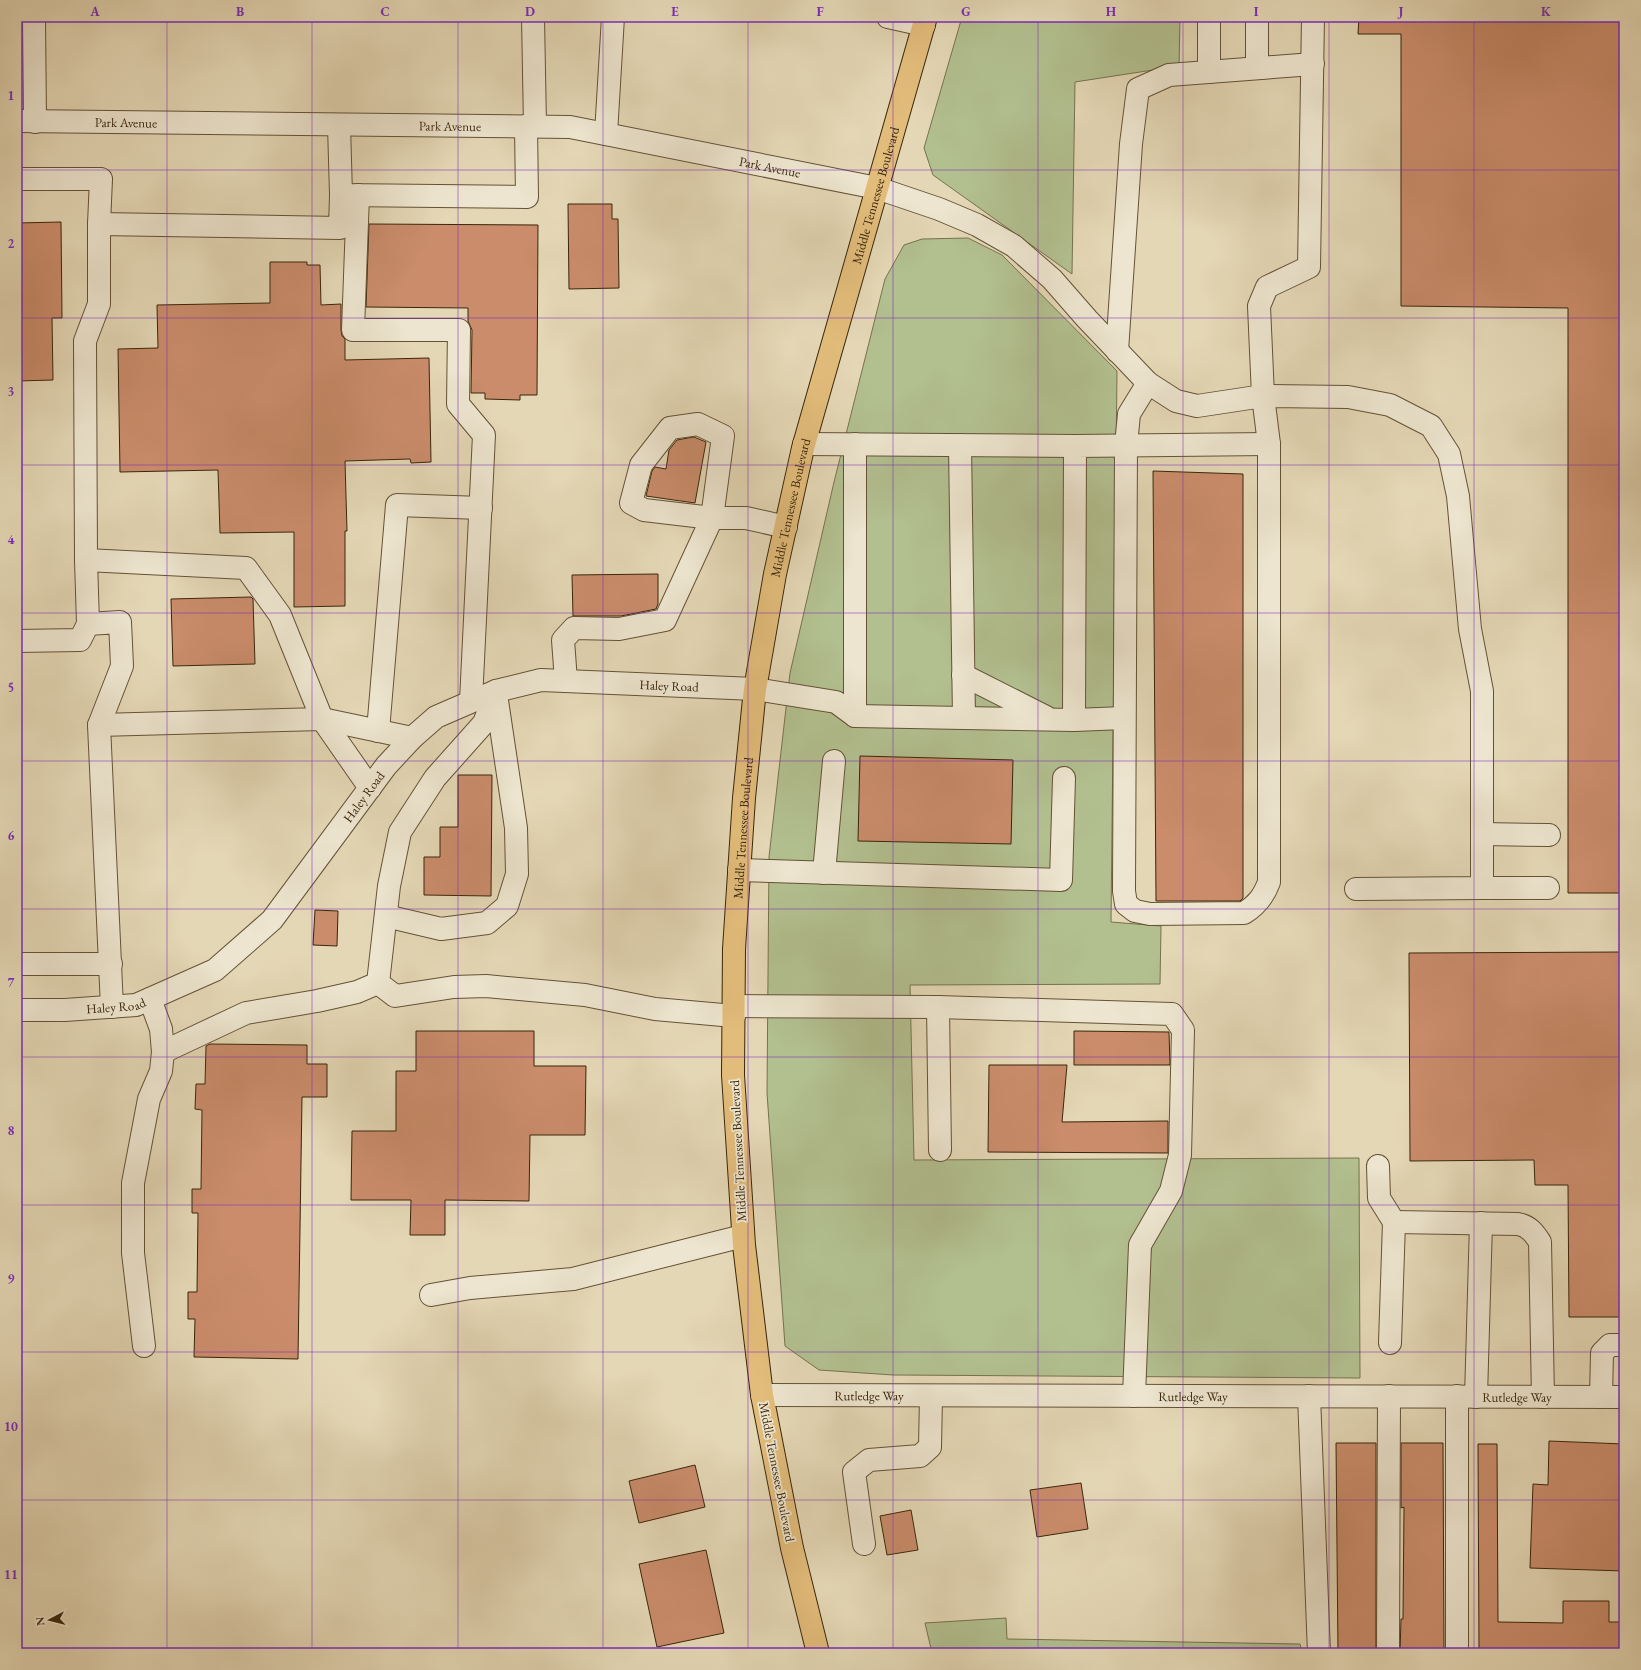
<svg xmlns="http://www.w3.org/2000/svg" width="1641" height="1670" font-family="'EB Garamond',serif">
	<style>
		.green { fill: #b2bf8f; stroke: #76724d }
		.building { fill: #ca8c6b; stroke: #39260b }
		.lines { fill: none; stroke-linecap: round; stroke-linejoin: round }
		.minor-casing { stroke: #645236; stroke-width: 24 }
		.major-casing { stroke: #39260b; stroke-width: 24 }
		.minor { stroke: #ede5cf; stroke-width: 22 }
		.major { stroke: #e2bc7a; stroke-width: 22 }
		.grid { fill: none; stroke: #7b2cbf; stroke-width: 1; stroke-opacity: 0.55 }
		.labels { text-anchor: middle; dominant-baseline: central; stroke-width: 3.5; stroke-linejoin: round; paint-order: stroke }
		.street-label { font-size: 13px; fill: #39260b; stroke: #ede5cf }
		.neatline { fill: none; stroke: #7b2cbf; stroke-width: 1.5 }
		.grid-label { font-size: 13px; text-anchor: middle; font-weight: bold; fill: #7b2cbf }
	</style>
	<rect width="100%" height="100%" fill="#e4d7b5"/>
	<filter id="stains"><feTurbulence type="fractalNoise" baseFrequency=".005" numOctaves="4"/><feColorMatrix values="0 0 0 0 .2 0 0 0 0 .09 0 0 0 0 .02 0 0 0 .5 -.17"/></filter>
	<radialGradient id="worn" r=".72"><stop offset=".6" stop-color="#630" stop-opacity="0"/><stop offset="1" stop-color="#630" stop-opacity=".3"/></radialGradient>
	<path class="green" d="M962,17h218l-1,49 -104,16 -3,192 -139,-99 -9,-27z
		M968,238l34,17 115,116 -6,551 50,4 -1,58 -250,1 4,175 445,-2 1,220 -467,-3 -74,-5 -34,-24 -18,-253 2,-236 21,-184 44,-191 51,-203 19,-34 18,-6z
		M1006,1618l1,21 293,5 2,9h-370l-7,-30z"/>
	<path class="building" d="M1359,17h265v876h-56v-585l-167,-2v-272h-43z
		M568,204h44v15h6l1,69 -50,1z
		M61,222l1,96h-10l1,62 -36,1v-158z
		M369,224l169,1 -1,170h-17v5l-35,-1v-6h-14l1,-63 -4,-9v-13l-102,-1z
		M270,262h37v3h13l1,40 20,-1v26l1,6 3,3v21l84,-2 2,104 -20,1 -1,-4 -65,2 2,70h-2v75l-51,1v-75l-74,1 -2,-63 -98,2 -2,-123 40,-1 -1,-43 113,-2z
		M694,437l12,5 -11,61 -49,-7 6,-25 3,-4 11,2 3,-19 8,-10z
		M1153,471l90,3v424l-3,3h-84z
		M658,574v30l-2,5 -35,7h-48l-1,-41z
		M251,597l2,2 2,65 -82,2 -2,-67z
		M860,756l153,4 -2,84 -153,-3z
		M458,775h34l-1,121 -67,-1v-38h16v-30h18z
		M315,910l23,1 -1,35 -24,-1z
		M1624,952v365h-55l-1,-132h-33l-1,-25 -124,1 -1,-208z
		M416,1031h118v35h52l-1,69h-55l-1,66 -84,-1v35h-35l1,-35h-60l1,-69h44v-60h20z
		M1074,1031l95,1 1,33h-96z
		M210,1044l97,1v19h20v33h-25l-4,262 -104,-2 1,-38h-7v-27h9l1,-79h-6v-24h9l1,-79 -7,-1 1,-25h9l1,-38z
		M989,1065h78l-5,57 106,-1v32l-180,-1z
		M1549,1441l75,3v127l-94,-3 3,-84 15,1z
		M1336,1443h40v210h-38z
		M1401,1443h42l1,210h-44l1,-34h2l1,-112 -3,1z
		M1478,1444h19l1,178 65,1v-22h46v21h15v31h-145z
		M695,1465l10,42 -66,16 -10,-42z
		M1081,1483l7,46 -51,8 -7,-47z
		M911,1510l7,40 -31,5 -7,-39z
		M706,1550l18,83 -67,14 -18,-83z"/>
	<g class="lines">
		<g class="minor-casing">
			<g id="minor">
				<path d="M34,17l1,105"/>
				<path d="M533,17l2,109"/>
				<path d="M888,17l36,8"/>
				<path d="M1257,68v-51"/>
				<path d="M1209,72v-55"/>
				<path id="s1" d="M17,121l553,6 307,61 62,21 38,16 37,21 38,33 35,40 61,64 28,18 21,5 66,-10 -4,-90 8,-19 42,-20 4,-250"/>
				<path d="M339,125l2,70 186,2 -1,-71"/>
				<path d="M606,134l7,-117"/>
				<path d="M17,179h84l-2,45"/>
				<path d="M358,195l-5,135h106l-1,74 26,31 -13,266"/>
				<path d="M1117,351l14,-207 7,-55 31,-14 144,-11"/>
				<path d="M1148,383l-19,31 -3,31 -2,446 2,13 9,7 15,3 94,-1c13,-8 20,-17 25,-31v-438l-6,-48 85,1 42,8 41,21 18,28 9,42 12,133 12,62v197l-126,1"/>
				<path d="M698,424l25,12 -11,82 -68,-8 -13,-7 10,-38 29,-37z"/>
				<path d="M804,444l271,2"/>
				<path d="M960,445l4,273"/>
				<path d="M86,560l160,8 34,47 42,104 48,69"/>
				<path d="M17,641l63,-1 8,-16"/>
				<path d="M963,675l83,42"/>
				<path d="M566,681l-3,-41 11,-12 45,1 46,-9 47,-102h34l40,9"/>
				<path d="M855,716v-272"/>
				<path d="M1124,718l-50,2 1,-274 194,-2"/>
				<path d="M99,725l223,-6 90,19"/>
				<path d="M378,731l19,-226 84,3"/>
				<path d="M1482,834l67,1"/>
				<path d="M739,870l322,10 3,-102"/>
				<path d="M824,873l10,-112"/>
				<path d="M1482,888h66"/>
				<path d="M386,916l55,13 46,-6 20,-17 10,-32 -1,-46 -20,-134"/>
				<path d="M17,964h94"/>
				<path d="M378,983l17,13 59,-9 32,-1 99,9 70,14 79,7"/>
				<path d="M734,1006l204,1 234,7 11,16 -3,125 -9,36 -31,54 -6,151"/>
				<path d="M112,1007l-13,-282 23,-59 -2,-44 -32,2 -2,-64 -1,-219 14,-37v-80l241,4 1,-33"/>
				<path d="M938,1007l2,143"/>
				<path id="s2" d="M17,1010h48l71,-5 79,-35 57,-50 114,-154 26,-28 24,-21 60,-26 45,-11 214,9 81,13 19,14 219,4"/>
				<path d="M163,1052l83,-39 71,-12 40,-9 21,-9 11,-97 11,-54 35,-54 49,-55 12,-32"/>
				<path d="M1378,1166l1,32 15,24 -4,121"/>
				<path d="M1394,1222l124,2c11,2 16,9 22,18l3,155"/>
				<path d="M431,1295l39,-7 103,-9 170,-43"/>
				<path d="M144,1346l-11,-93v-70l16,-84 12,-28 2,-19 -2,-23 -11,-30"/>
				<path id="s3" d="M762,1395l862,2"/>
				<path d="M1309,1396l10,257"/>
				<path d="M1476,1397l5,-174"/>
				<path d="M1601,1397l1,-44 8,-8h14"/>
				<path d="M864,1544l-10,-72 15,-12 51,-4 10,-9 1,-51"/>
				<path d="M1388,1653l1,-257"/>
				<path d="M1457,1653v-257"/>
			</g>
		</g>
		<g class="major-casing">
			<g id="major">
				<path id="s4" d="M818,1653l-26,-105 -30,-153 -18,-150 -11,-170 1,-126 10,-151 11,-109 20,-115 28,-126 123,-431"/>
			</g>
		</g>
		<use href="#minor" class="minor"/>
		<use href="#major" class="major"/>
	</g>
	<path class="grid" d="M167,17v1636M312,17v1636M458,17v1636M603,17v1636M748,17v1636M893,17v1636M1038,17v1636M1183,17v1636M1329,17v1636M1474,17v1636M17,170h1607M17,318h1607M17,465h1607M17,613h1607M17,761h1607M17,909h1607M17,1057h1607M17,1205h1607M17,1352h1607M17,1500h1607"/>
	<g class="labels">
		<g class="street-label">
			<text stroke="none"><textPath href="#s1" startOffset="109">Park Avenue</textPath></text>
			<text stroke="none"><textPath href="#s1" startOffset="433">Park Avenue</textPath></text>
			<text stroke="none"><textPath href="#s1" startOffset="757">Park Avenue</textPath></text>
			<text stroke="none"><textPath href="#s4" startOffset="1481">Middle Tennessee Boulevard</textPath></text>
			<text stroke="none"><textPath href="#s4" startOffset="1157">Middle Tennessee Boulevard</textPath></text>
			<text stroke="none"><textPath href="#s2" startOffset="783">Haley Road</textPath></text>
			<text stroke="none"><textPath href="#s2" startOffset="435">Haley Road</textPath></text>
			<text stroke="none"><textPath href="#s4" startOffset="833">Middle Tennessee Boulevard</textPath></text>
			<text stroke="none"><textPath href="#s2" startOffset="99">Haley Road</textPath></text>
			<text transform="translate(738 1151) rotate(-93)">Middle Tennessee Boulevard</text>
			<text stroke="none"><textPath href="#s3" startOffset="107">Rutledge Way</textPath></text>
			<text stroke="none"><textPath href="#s3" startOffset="431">Rutledge Way</textPath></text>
			<text stroke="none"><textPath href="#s3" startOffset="755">Rutledge Way</textPath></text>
			<text transform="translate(777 1472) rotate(79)">Middle Tennessee Boulevard</text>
		</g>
	</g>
	<rect width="1641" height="1670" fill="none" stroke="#e4d7b5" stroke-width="44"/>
	<g transform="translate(50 1620) rotate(263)" stroke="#ede5cf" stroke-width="3" paint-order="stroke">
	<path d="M0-3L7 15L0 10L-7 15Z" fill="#39260b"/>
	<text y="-6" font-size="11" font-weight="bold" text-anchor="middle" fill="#39260b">N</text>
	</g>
	<rect x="22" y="22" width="1597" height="1626" class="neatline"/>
	<g class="grid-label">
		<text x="95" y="16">A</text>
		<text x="240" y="16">B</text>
		<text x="385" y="16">C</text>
		<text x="530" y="16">D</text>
		<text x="675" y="16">E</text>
		<text x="820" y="16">F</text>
		<text x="966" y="16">G</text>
		<text x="1111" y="16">H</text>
		<text x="1256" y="16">I</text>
		<text x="1401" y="16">J</text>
		<text x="1546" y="16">K</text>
		<text x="11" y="100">1</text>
		<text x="11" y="248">2</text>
		<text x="11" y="396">3</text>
		<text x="11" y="544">4</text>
		<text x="11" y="692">5</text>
		<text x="11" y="840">6</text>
		<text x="11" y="987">7</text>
		<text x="11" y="1135">8</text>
		<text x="11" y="1283">9</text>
		<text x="11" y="1431">10</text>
		<text x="11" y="1579">11</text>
	</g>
	<rect width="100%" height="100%" filter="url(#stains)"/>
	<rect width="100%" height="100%" fill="url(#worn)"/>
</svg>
